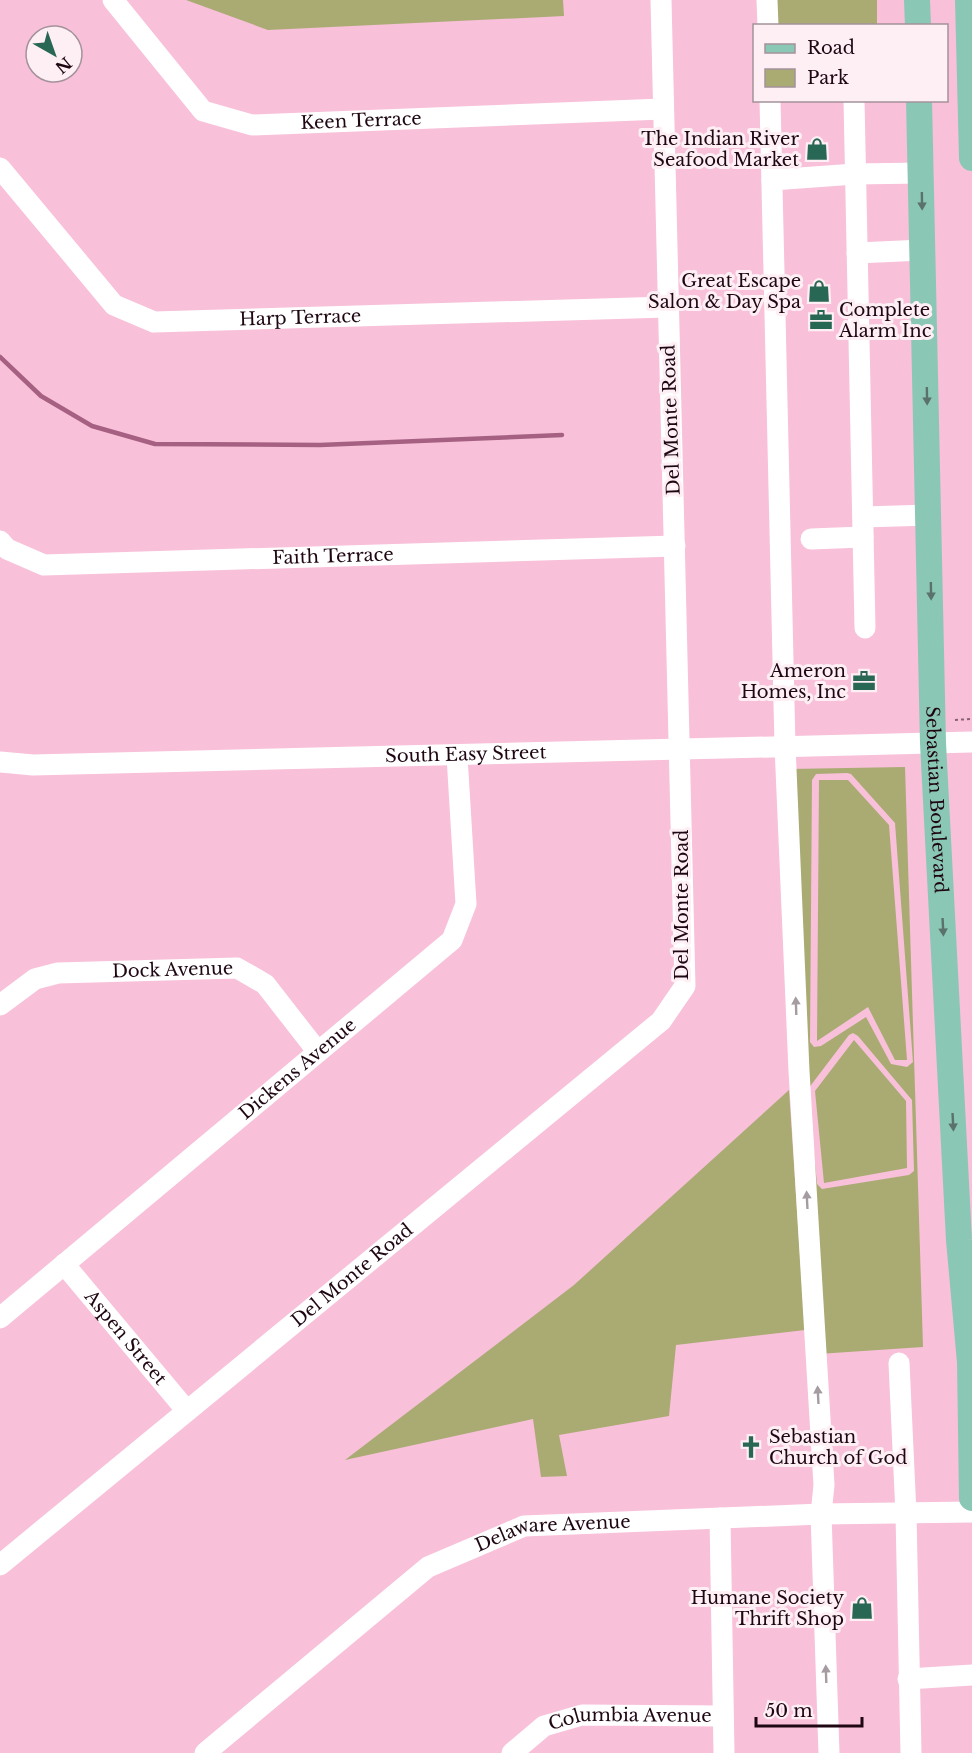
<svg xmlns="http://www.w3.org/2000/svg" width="972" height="1753" font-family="'Libre Baskerville',serif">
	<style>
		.green { fill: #a9ab73; fill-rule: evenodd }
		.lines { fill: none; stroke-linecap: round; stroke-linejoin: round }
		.stream { stroke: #a66182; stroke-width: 4.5 }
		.path { stroke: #886174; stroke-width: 2; stroke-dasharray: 3 3; stroke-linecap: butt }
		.minor { stroke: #fff; stroke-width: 21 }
		.major { stroke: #8bc7b5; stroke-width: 26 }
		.oneway { fill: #5a716c }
		.oneway2 { fill: #a59ca1 }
		.labels { text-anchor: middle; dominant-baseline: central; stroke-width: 6; stroke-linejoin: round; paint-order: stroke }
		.street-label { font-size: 18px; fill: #1e0713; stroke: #feeff5 }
		.poi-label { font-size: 18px; fill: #1e0713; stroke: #feeff5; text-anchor: end }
	</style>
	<rect width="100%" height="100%" fill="#f8c0d9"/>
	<path class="green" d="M186,0h377l1,16 -296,14z
		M770,0h107v25h-106z
		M905,767l18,580 -105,7 -29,-585zM847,773l4,1 44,49 18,239 -6,5 -16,-3 -25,-47 -45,29 -7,1 -4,-5 2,-262 4,-6zM853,1033l5,3 54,64 2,71 -5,4 -87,14 -5,-5 -9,-95 41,-54z
		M819,780h29l41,45 18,235h-12l-27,-53 -51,34z
		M854,1040l52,61 1,67 -83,15 -9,-92z
		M789,1090l16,240 -129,15 -7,71 -110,19 8,41 -26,1 -8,-58 -188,41 229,-175z"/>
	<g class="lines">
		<path class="stream" d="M0,357l41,39 51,30 63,18 165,1 242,-10"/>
		<path class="path" d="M955,720l15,-1"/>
		<g class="minor">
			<path id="s1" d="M113,0l90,111 49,14 411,-16"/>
			<path d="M767,0l1,26"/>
			<path d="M770,100l15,646 14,325 25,414 -3,29 8,239"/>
			<path d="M854,100l11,528"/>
			<path id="s2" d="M0,168l114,137 40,17 513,-15"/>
			<path d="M772,180l83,-6 66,-1"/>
			<path d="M857,253l66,-3"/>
			<path d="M863,517l67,-2"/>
			<path d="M811,539l52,-2"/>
			<path id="s3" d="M0,541l7,8 37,16 631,-19"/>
			<path id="s4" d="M0,762l33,3 939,-23"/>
			<path id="s5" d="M0,1005l35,-26 23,-6 179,-5 28,16 53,68"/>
			<path id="s6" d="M64,1264l123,147"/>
			<path id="s7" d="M0,1318l452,-378 14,-36 -9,-148"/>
			<path d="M899,1363l7,151 5,239"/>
			<path d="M720,1518l4,235"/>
			<path id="s8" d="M0,1565l661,-544 24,-35 -24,-986"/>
			<path d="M908,1679l64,-4"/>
			<path id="s9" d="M205,1753l223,-186 96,-41 297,-12 151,-2"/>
			<path id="s10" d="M512,1753l32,-27 38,-11 141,1"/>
		</g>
		<g class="major">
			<path d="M917,0l1,26"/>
			<path d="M968,0l4,158"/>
			<path id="s11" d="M919,100l14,643 26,497 11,122 2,136"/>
		</g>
	</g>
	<defs><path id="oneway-solid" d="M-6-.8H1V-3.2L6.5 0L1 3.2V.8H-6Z" transform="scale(1.5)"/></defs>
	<g class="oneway">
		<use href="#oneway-solid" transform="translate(922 201) rotate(89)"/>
		<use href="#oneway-solid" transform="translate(927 396) rotate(89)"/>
		<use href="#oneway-solid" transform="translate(931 591) rotate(89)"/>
		<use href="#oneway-solid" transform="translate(943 927) rotate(87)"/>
		<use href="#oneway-solid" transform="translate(953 1122) rotate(87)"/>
	</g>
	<g class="oneway2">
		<use href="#oneway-solid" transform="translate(796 1006) rotate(-92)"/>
		<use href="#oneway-solid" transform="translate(807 1200) rotate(-93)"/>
		<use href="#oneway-solid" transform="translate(818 1395) rotate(-93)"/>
		<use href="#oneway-solid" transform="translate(826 1674) rotate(-92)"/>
	</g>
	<defs>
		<g id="shop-bare" transform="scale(1.8)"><path d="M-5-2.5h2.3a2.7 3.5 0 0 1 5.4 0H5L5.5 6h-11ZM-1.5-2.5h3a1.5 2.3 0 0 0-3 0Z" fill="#286754" stroke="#feeff5" stroke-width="2.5" paint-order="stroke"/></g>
		<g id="office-bare" transform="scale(1.8)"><path d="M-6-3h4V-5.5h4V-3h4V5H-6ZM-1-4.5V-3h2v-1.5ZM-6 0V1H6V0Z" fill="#286754" stroke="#feeff5" stroke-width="2.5" paint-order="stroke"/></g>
		<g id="church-bare" transform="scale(1.8)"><path d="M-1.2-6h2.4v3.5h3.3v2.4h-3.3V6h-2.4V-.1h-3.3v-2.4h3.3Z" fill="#286754" stroke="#feeff5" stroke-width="2.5" paint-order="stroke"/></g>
	</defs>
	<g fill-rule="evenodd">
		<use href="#shop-bare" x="817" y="149"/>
		<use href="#shop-bare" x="819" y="291"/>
		<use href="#office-bare" x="821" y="320"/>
		<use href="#office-bare" x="864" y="681"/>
		<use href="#church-bare" x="751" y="1447"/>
		<use href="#shop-bare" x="862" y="1608"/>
	</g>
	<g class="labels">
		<g class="street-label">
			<text stroke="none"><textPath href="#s1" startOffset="303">Keen Terrace</textPath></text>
			<text stroke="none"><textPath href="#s2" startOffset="368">Harp Terrace</textPath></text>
			<text transform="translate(671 420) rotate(-92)">Del Monte Road</text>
			<text stroke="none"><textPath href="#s3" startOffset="340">Faith Terrace</textPath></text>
			<text stroke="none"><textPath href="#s4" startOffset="466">South Easy Street</textPath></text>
			<text stroke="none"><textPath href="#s11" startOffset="700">Sebastian Boulevard</textPath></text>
			<text transform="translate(682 905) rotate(-90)">Del Monte Road</text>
			<text stroke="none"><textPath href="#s5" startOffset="182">Dock Avenue</textPath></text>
			<text stroke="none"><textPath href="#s7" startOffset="388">Dickens Avenue</textPath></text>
			<text stroke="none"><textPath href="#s8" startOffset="456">Del Monte Road</textPath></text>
			<text stroke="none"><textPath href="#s6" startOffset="96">Aspen Street</textPath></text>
			<text stroke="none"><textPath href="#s9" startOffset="422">Delaware Avenue</textPath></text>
			<text stroke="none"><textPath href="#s10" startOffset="129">Columbia Avenue</textPath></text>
		</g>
		<g class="poi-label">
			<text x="799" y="139">The Indian River<tspan x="799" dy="21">Seafood Market</tspan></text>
			<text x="801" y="281">Great Escape<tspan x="801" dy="21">Salon &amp; Day Spa</tspan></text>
			<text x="839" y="310" text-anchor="start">Complete<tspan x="839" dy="21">Alarm Inc</tspan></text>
			<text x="846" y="671">Ameron<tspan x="846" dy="21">Homes, Inc</tspan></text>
			<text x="769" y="1437" text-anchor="start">Sebastian<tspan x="769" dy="21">Church of God</tspan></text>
			<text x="844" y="1598">Humane Society<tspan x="844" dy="21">Thrift Shop</tspan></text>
		</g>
	</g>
	<rect x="753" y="24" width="195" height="78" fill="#feeff5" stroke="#a4929b" stroke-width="1.5"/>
	<rect x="765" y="44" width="30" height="9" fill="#8bc7b5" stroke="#a4929b" stroke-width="1.5"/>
	<text x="807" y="54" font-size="18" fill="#1e0713">Road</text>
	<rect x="765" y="69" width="30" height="18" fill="#a9ab73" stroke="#a4929b" stroke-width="1.5"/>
	<text x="807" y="84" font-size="18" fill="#1e0713">Park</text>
	<g transform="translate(54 54) rotate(140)"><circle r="28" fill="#feeff5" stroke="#a4929b" stroke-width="1.5"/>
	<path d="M0-4.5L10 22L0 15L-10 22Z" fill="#286754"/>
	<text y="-9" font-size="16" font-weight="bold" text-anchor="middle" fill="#1e0713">N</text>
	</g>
	<path d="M756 1717v9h106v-9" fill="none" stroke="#1e0713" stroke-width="3"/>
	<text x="765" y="1717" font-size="18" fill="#1e0713" stroke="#feeff5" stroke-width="4.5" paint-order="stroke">50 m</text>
</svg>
